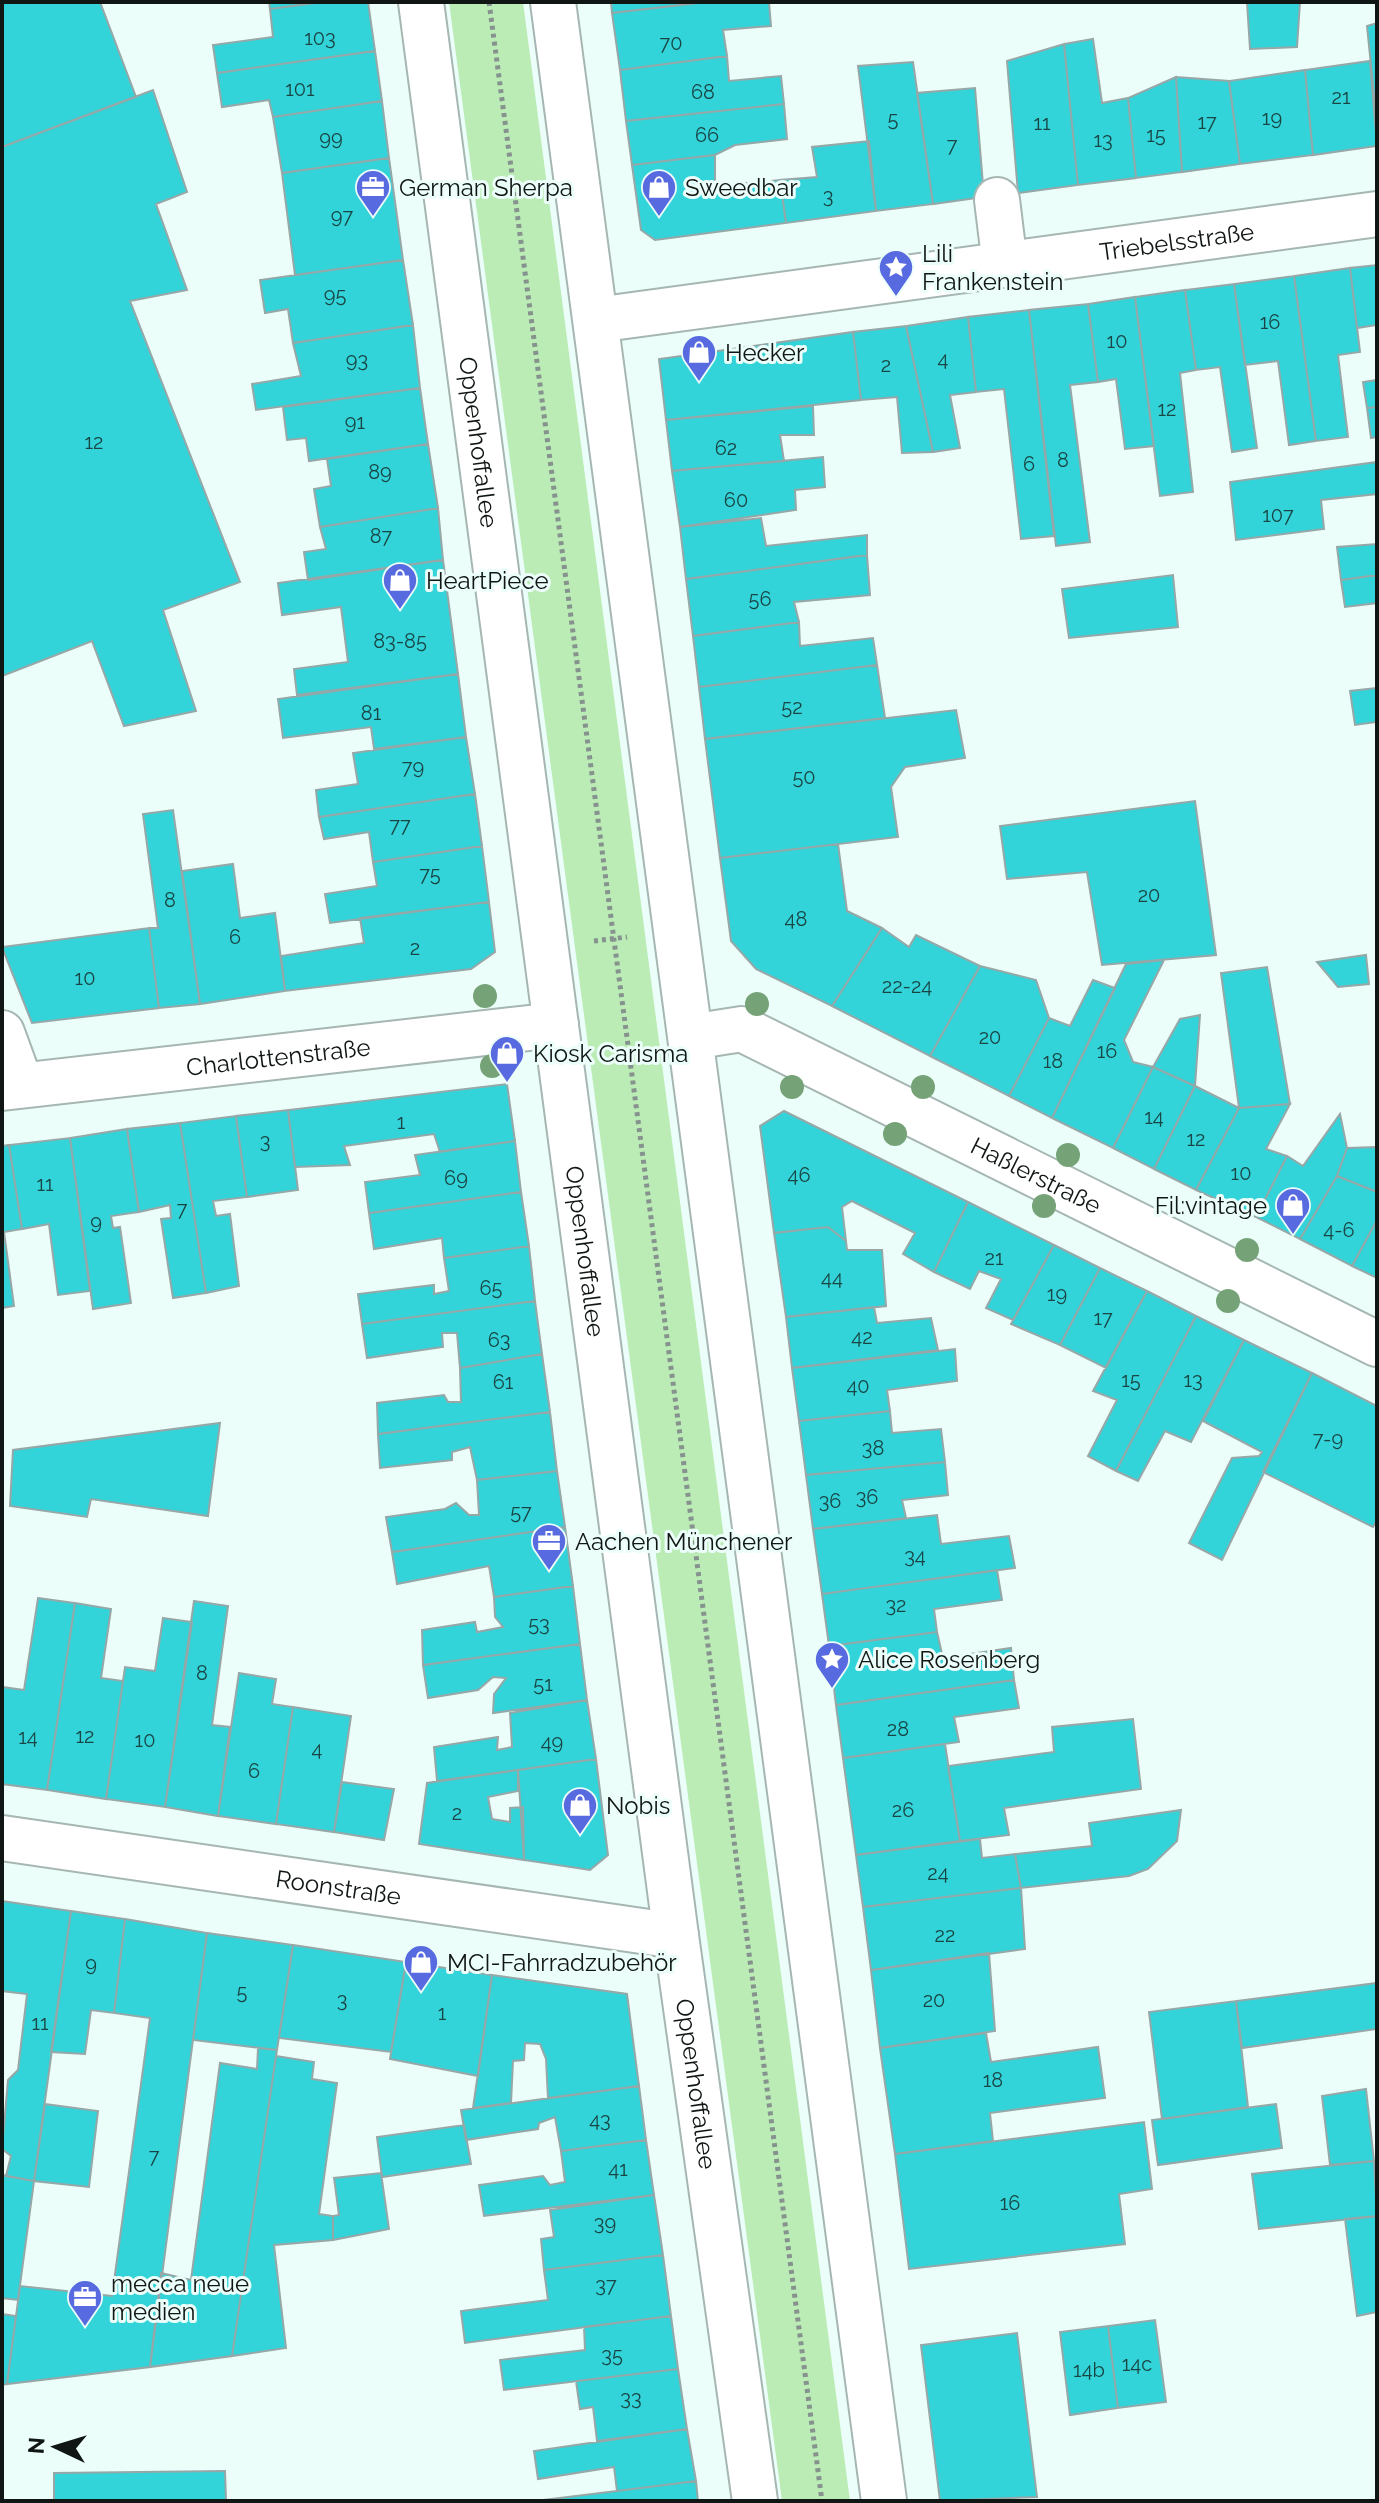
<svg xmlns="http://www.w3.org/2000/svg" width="1379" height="2503" font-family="Raleway,sans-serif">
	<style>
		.green { fill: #bcecb6 }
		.building { fill: #33d4d9; stroke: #96a7a8; stroke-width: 2 }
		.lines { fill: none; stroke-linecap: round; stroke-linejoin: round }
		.minor-casing { stroke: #a6b7b3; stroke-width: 48 }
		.path { stroke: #86928e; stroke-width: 5; stroke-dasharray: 4 4; stroke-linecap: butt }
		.minor { stroke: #fff; stroke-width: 44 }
		.tree { fill: #75a377 }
		.labels { text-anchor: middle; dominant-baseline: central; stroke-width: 6; stroke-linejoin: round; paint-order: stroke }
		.number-label { font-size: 20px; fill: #194645 }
		.poi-label { font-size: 24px; fill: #101614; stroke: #ecfef9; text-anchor: start }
		.street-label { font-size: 24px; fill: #101614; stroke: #ecfef9 }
	</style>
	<rect width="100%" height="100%" fill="#ecfef9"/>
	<path class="green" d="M449,2h74l327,2499h-68z"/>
	<path class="building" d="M2,2h98l36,95 -134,50z
		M269,2h53l-52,7z
		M322,2h46l7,49 -158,22 -4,-28 60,-8 -3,-28z
		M611,2h96l-95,11z
		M707,2h62l2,24 -48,4 4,26 -107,14 -8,-57z
		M1247,2h53l-3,45 -47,2z
		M1377,23v102l-10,-99z
		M1093,39l9,64 26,-5 8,80 -58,7 -14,-141z
		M1064,44l14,141 -60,8 -11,-132z
		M375,51l7,50 -109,16 -4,-17 -47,7 -5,-34z
		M727,56l2,25 52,-5 3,28 -158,17 -6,-51z
		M1370,61l7,85 -64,9 -8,-85z
		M913,62l20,142 -57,7 -18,-145z
		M1305,70l8,85 -73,9 -11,-83z
		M1176,77l6,95 -46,6 -8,-80z
		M1176,77l53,4 11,83 -58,8z
		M975,88l9,109 -51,7 -16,-111z
		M153,90l34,102 -31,12 31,86 -57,11 110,281 -77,28 33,101 -72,15 -32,-85 -90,35v-529z
		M382,101l7,57 -107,15 -9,-56z
		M784,104l3,35 -52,6 -20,10 -83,10 -6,-44z
		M869,141l7,70 -90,12 -6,-43 37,-3 -5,-30z
		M715,155v31l65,-6 6,43 -131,17 -14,-10 -9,-65z
		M389,158l14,102 -108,15 -13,-102z
		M403,260l10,65 -120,18 -5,-34 -23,4 -5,-33z
		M1377,265v60l-20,3 -7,-60z
		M1350,268l10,84 -22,3 10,82 -32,4 -22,-165z
		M1294,276l22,165 -27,4 -11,-84 -33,4 -11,-81z
		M1234,284l23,164 -25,4 -12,-85 -24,3 -11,-80z
		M1185,290l11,80 -16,3 13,119 -33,4 -25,-199z
		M1135,297l19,149 -29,3 -9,-70 -18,3 -10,-78z
		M1088,304l10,78 -28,3 20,157 -34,4 -27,-236z
		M1029,310l25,226 -33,3 -17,-150 -28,3 -8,-75z
		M968,317l8,75 -26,3 10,53 -27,4 -27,-126z
		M413,325l7,63 -164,22 -4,-26 49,-8 -8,-33z
		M906,326l27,126 -31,1 -5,-56 -36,3 -8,-68z
		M853,332l8,68 -195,20 -7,-61z
		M1377,380v27l-10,1 -4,-26z
		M420,388l8,56 -119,17 -3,-23 -19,2 -4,-33z
		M813,406l1,29h-34l4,26 -112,10 -6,-51z
		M1377,407v30l-6,1 -4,-30z
		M428,444l10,64 -118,19 -6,-38 17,-3 -4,-27z
		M823,457l2,30 -30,3 1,20 -116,17 -8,-56z
		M1377,462v32l-56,6 3,29 -88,11 -6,-58z
		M438,508l5,52 -135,20 -4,-28 22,-3 -6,-22z
		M761,518l5,28 101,-11v20l-181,24 -6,-52z
		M1377,544v31l-36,5 -4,-33z
		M867,555l3,40 -76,7 5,20 -106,14 -7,-57z
		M443,560l15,114 -161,21 -3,-26 54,-7 -7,-55 -59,8 -4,-32z
		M1173,575l5,52 -109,11 -7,-49z
		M1377,575v28l-32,4 -4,-27z
		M799,622l1,24 73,-8 4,27 -178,22 -6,-51z
		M877,665l8,53 -180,21 -6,-52z
		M458,674l8,63 -92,12 -3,-22 -88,11 -5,-39z
		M1376,688l1,34 -22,3 -5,-34z
		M956,710l9,48 -60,9 -14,20 7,50 -178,21 -15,-119z
		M466,737l9,57 -156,23 -3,-27 42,-6 -5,-31z
		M475,794l7,52 -109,16 -4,-30 -45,7 -5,-22z
		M1195,801l21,154 -114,10 -15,-93 -80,7 -7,-53z
		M173,810l27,194 -41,4 -10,-80h9l-15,-114z
		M838,844l9,67 35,17 -50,78 -76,-37 -25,-28 -11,-83z
		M482,846l7,56 -159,21 -5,-29 52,-8 -4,-24z
		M233,864l7,54 35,-5 10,78 -85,13 -18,-133z
		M489,902l6,50 -24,17 -186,22 -4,-35 83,-13 -4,-25z
		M149,928l10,80 -127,15 -30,-76z
		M882,928l27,19 7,-12 64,31 -50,90 -98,-50z
		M1366,955l3,29 -31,3 -21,-25z
		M1164,960l-40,80 9,22 20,5 -40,81 -61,-30 74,-154z
		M980,966l56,14 13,38 -40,78 -79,-40z
		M1267,967l23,137 -51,4 -18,-135z
		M1093,980l22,8 -63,130 -43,-22 40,-78 21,8z
		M1200,1015l-5,71 -42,-19 27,-48z
		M1153,1067l42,19 -41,83 -41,-21z
		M507,1084l8,57 -75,11 -6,-18 -90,12 6,19 -55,2 -7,-57z
		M1195,1086l44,22 -43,82 -42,-21z
		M1290,1104l-24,45 21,7 -31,61 -60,-27 43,-82z
		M288,1110l10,80 -51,7 -11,-81z
		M784,1111l184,91 -34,70 -31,-18 12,-21 -63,-32 -10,6 4,34 -18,-14 -54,6 -14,-107z
		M1340,1114l7,34 -10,28 -37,63 -44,-22 31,-61 16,10z
		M236,1116l11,81 -34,4 3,15 14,-2 9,72 -33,7 -26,-170z
		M180,1123l26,170 -33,5 -12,-79 10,-1 -1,-13 -31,7 -12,-83z
		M127,1129l12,83 -28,4 2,12 7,-1 11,76 -38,6 -23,-171z
		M70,1138l20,153 -32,4 -9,-71 -27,5 -13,-84z
		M515,1141l6,51 -152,21 -4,-31 55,-7 -5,-20z
		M9,1145l13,84 -18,3 10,74 -12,2v-162z
		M1377,1147v45l-40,-16 10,-28z
		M1337,1176l40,16v28l-25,46 -52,-27z
		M521,1192l8,54 -85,12 -2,-20 -68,11 -5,-36z
		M968,1202l86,43 -41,75 -27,-12 15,-29 -22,-8 -9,18 -36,-17z
		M1377,1220v58l-25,-12z
		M828,1227l18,14 1,9h35l4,56 -100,11 -12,-84z
		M1054,1245l46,23 -40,77 -49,-21z
		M529,1246l6,55 -173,23 -4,-30 76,-9v9l15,-3 -5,-33z
		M1100,1268l47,23 -41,77 -46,-23z
		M1147,1291l49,25 -80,155 -28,-15 29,-56 -24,-9z
		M535,1301l7,53 -82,14 -3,-35h-15l1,14 -76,11 -5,-34z
		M874,1307l3,16 54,-5 7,32 -146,18 -6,-51z
		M1196,1316l48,24 -53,102 -26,-11 -27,50 -22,-10z
		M1244,1340l68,33 -90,187 -33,-17 43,-85 27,-2 3,-4 -59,-31z
		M955,1349l2,32 -70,9 3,21 -91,10 -7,-53z
		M542,1354l8,58 -172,22 -1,-31 67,-8 4,7h13l-1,-34z
		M1312,1373l65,33v114l-4,7 -110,-55z
		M890,1411l2,22 49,-4 4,33 -139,13 -7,-54z
		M550,1412l7,59 -80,9 -7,-33 -18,5v8l-72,8 -2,-34z
		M220,1423l-12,93 -117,-17 -4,18 -77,-11 3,-56z
		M945,1462l3,33 -46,5 4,18 -93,11 -7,-54z
		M557,1471l8,56 -173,25 -6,-35 59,-8 11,-6 13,12h10l-2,-35z
		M937,1515l4,29 68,-8 6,32 -193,26 -9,-65z
		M565,1527l8,59 -79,11 -5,-31 -92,18 -5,-32z
		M997,1570l5,30 -68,9 3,23 -108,14 -7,-52z
		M573,1586l7,58 -157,21 -1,-35 53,-8 2,10 26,-5 -8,-10 -1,-20z
		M38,1598l37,5 -28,187 -45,-6v-97l22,3z
		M194,1601l34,5 -16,119 18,2 -12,89 -53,-9z
		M75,1603l36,6 -10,69 22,3 -17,118 -59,-9z
		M163,1618l29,4 -27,185 -59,-8 19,-132 30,4z
		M937,1632l6,26 68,-10 3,32 -178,25 -7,-59z
		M580,1644l7,56 -94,13 1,-19 12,-16 -13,-1 -15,13 -50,8 -5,-33z
		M239,1673l37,6 -4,25 21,3 -17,117 -58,-8z
		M1014,1680l5,28 -65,9 5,25 -116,16 -7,-53z
		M587,1700l9,59 -159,22 -3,-34 64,-10 -1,13 15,-3 -2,-34z
		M293,1707l58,9 -17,116 -58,-8z
		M1133,1719l8,70 -137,19 5,27 -49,6 -12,-75 106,-14 -2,-25z
		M945,1744l15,97 -104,14 -13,-97z
		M596,1759l12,96 -18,15 -66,-10 -6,-90z
		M518,1770v21l-30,6 4,22 18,3v-14l13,-1 1,53 -105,-16 8,-61z
		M342,1782l52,7 -10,51 -50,-8z
		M1181,1810l-4,31 -29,28 -19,7 -108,12 -6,-34 77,-8 -3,-23z
		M980,1839l2,19 33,-4 6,34 -158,19 -7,-52z
		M1021,1888l4,61 -154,21 -8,-63z
		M2,1901l69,10 -37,270 -28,-5 5,-20 -9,-7 6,-69 10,-10 9,-76 -25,-3z
		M71,1911l54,8 -11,94 -23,-3 -6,44 -34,-2z
		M125,1919l82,14 -57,434 -143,17 13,-98 92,10 38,-278 -36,-5z
		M207,1933l86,12 -16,105 -84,-10z
		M293,1945l113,17 -15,90 -112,-14z
		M989,1953l6,78 -115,17 -9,-78z
		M406,1962l86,13 -14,101 -88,-17z
		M492,1975l135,19 12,92 -91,12 -2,-39 -6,-15 -15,-1 -1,17 -11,1 -2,42 -38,5z
		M1377,1983v46l-135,19 -6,-47z
		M1236,2001l12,106 -86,12 -13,-107z
		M986,2033l5,29 107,-15 7,51 -115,15 3,28 -98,13 -15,-106z
		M258,2048l19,2 -1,6 -44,300 -82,11 11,-94 30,7 29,-217 37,6z
		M276,2056l38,6 -2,17 25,4 -18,131 14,2v24l-59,5 12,103 -54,8z
		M639,2086l7,54 -85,11 -6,-34 -16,6 -1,6 -72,11 -5,-30z
		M1366,2089l8,72 -44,4 -8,-69z
		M45,2104l53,7 -9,76 -55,-6z
		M1276,2104l6,44 -124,17 -6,-45z
		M1144,2122l8,67 -33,5 6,50 -216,25 -14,-115z
		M464,2125l7,39 -89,13 -5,-40z
		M646,2140l8,55 -170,21 -5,-31 64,-9 7,9 15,-3 -4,-31z
		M1374,2161l3,55 -118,13 -7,-55z
		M381,2173l8,56 -56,11v-24l6,-1 -5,-37z
		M2,2175l32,6 -16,119 -16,-2z
		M654,2195l9,60 -119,15 -3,-31 13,-2 -4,-27z
		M1377,2216v96l-20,4 -12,-97z
		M663,2255l8,61 -206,27 -4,-32 87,-11 -4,-30z
		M2,2314l14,2 -9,68 -5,1z
		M671,2316l7,53 -174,21 -4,-30 85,-10 -1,-23z
		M1155,2320l11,82 -48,6 -10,-82z
		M1108,2326l10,82 -48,7 -10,-83z
		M1017,2333l20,164 -97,4 -19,-156z
		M678,2369l9,60 -90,12 -4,-34 -13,2 -4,-28z
		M687,2429l9,52 -79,10 -3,-24 -76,12 -4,-28z
		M225,2471l1,30h-172v-28z
		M696,2481l2,20h-163l82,-10z"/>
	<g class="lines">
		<g class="minor-casing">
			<g id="minor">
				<path id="s1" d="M421,2l255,1934 79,565"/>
				<path d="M553,2l331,2499"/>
				<path d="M997,200l8,65"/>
				<path id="s2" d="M596,320l781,-106"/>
				<path d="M2,1033l19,52"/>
				<path id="s3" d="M691,1037l51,-8 635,315"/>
				<path id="s4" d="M2,1088l554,-63"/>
				<path id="s5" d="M2,1838l674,98"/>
			</g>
		</g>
		<path class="path" d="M489,2l333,2499
			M594,941l33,-4"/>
		<use href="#minor" class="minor"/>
	</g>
	<g class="tree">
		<circle cx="485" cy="996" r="12"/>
		<circle cx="757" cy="1004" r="12"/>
		<circle cx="492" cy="1066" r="12"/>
		<circle cx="792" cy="1087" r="12"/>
		<circle cx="923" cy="1087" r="12"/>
		<circle cx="895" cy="1134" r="12"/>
		<circle cx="1068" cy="1155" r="12"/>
		<circle cx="1044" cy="1206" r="12"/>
		<circle cx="1247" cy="1250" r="12"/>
		<circle cx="1228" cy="1301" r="12"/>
	</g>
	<defs>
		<g id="office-pin" transform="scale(1.8)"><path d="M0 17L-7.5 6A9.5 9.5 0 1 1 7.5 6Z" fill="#576ae0" stroke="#ecfef9"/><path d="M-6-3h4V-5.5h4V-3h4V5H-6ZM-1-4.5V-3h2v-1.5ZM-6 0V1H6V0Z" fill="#fff"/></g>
		<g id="shop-pin" transform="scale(1.8)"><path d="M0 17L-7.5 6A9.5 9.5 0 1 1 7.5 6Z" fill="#576ae0" stroke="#ecfef9"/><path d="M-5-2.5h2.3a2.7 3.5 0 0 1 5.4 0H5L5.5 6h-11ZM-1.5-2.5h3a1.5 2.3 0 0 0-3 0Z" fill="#fff"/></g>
		<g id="sight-pin" transform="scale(1.8)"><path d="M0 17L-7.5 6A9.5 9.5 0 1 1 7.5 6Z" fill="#576ae0" stroke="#ecfef9"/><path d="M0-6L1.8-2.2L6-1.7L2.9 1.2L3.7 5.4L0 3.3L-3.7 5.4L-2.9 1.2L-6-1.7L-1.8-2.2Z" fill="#fff"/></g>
	</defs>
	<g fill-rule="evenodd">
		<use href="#office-pin" x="373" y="187"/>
		<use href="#shop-pin" x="659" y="187"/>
		<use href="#sight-pin" x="896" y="267"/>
		<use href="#shop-pin" x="699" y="352"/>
		<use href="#shop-pin" x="400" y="580"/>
		<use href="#shop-pin" x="507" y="1053"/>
		<use href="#shop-pin" x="1293" y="1205"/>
		<use href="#office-pin" x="549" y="1541"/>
		<use href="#sight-pin" x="832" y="1659"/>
		<use href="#shop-pin" x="580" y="1805"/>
		<use href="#shop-pin" x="421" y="1962"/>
		<use href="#office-pin" x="85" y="2297"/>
	</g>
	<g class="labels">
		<g class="number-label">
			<text x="320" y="38">103</text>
			<text x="671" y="43">70</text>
			<text x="300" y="89">101</text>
			<text x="703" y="92">68</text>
			<text x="1341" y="97">21</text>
			<text x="1272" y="118">19</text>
			<text x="893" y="119">5</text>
			<text x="1207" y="122">17</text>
			<text x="1042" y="123">11</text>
			<text x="707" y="135">66</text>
			<text x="1156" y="135">15</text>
			<text x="331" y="138">99</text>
			<text x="1103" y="140">13</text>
			<text x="952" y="145">7</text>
			<text x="828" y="196">3</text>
			<text x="342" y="216">97</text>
			<text x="335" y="295">95</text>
			<text x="1270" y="322">16</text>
			<text x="1117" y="341">10</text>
			<text x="943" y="359">4</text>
			<text x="357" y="360">93</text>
			<text x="886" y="365">2</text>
			<text x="1167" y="409">12</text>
			<text x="355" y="422">91</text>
			<text x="94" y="442">12</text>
			<text x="726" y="448">62</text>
			<text x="1063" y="460">8</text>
			<text x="1029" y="464">6</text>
			<text x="380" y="472">89</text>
			<text x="736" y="500">60</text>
			<text x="1278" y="515">107</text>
			<text x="381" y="536">87</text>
			<text x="760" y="599">56</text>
			<text x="400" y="641">83-85</text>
			<text x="792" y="707">52</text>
			<text x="371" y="713">81</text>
			<text x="413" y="767">79</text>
			<text x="804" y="777">50</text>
			<text x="400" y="825">77</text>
			<text x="430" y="874">75</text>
			<text x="1149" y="895">20</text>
			<text x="170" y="900">8</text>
			<text x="796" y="919">48</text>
			<text x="235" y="937">6</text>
			<text x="415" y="948">2</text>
			<text x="85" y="978">10</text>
			<text x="907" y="986">22-24</text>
			<text x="990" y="1037">20</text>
			<text x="1107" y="1051">16</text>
			<text x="1053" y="1061">18</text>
			<text x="1154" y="1117">14</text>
			<text x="401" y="1122">1</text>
			<text x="1196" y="1139">12</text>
			<text x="265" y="1141">3</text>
			<text x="1241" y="1173">10</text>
			<text x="799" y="1175">46</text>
			<text x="456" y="1178">69</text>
			<text x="45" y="1184">11</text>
			<text x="182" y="1209">7</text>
			<text x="96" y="1222">9</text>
			<text x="1339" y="1230">4-6</text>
			<text x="994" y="1258">21</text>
			<text x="832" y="1278">44</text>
			<text x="491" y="1288">65</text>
			<text x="1057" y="1294">19</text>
			<text x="1103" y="1318">17</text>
			<text x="862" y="1337">42</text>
			<text x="499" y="1340">63</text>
			<text x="1131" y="1380">15</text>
			<text x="1193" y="1380">13</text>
			<text x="503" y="1382">61</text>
			<text x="858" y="1386">40</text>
			<text x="1328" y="1439">7-9</text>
			<text x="873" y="1448">38</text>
			<text x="867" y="1497">36</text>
			<text x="830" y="1501">36</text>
			<text x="521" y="1512">57</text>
			<text x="915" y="1556">34</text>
			<text x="896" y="1605">32</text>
			<text x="539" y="1624">53</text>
			<text x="202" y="1673">8</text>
			<text x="543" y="1684">51</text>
			<text x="898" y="1729">28</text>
			<text x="85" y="1736">12</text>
			<text x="28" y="1737">14</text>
			<text x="145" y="1740">10</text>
			<text x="552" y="1742">49</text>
			<text x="317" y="1749">4</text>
			<text x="254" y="1771">6</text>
			<text x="903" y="1810">26</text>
			<text x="457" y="1813">2</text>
			<text x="938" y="1873">24</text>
			<text x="945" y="1935">22</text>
			<text x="91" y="1964">9</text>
			<text x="242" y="1992">5</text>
			<text x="342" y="2000">3</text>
			<text x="934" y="2000">20</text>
			<text x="442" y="2013">1</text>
			<text x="40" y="2023">11</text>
			<text x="993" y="2080">18</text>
			<text x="600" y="2120">43</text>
			<text x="154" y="2156">7</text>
			<text x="618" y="2169">41</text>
			<text x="1010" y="2203">16</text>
			<text x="605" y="2223">39</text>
			<text x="606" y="2285">37</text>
			<text x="612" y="2355">35</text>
			<text x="1137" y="2364">14c</text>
			<text x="1089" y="2370">14b</text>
			<text x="631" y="2398">33</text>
		</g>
		<g class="poi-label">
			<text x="399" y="187">German Sherpa</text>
			<text x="685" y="187">Sweedbar</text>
			<text x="922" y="253">Lili<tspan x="922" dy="28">Frankenstein</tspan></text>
			<text x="725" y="352">Hecker</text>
			<text x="426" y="580">HeartPiece</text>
			<text x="533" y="1053">Kiosk Carisma</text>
			<text x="1267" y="1205" text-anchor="end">Fil:vintage</text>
			<text x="575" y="1541">Aachen Münchener</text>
			<text x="858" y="1659">Alice Rosenberg</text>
			<text x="606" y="1805">Nobis</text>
			<text x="447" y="1962">MCI-Fahrradzubehör</text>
			<text x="111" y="2283">mecca neue<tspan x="111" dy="28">medien</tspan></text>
		</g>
		<g class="street-label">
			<text stroke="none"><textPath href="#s2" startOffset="586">Triebelsstraße</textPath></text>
			<text stroke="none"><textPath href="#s1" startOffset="444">Oppenhoffallee</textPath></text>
			<text stroke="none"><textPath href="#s4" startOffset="278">Charlottenstraße</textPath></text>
			<text stroke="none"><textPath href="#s3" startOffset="380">Haßlerstraße</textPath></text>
			<text stroke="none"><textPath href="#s1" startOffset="1260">Oppenhoffallee</textPath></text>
			<text stroke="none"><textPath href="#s5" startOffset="340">Roonstraße</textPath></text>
			<text stroke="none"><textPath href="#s1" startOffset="2100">Oppenhoffallee</textPath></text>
		</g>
	</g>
	<rect width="1379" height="2503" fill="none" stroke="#101614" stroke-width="8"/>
	<g transform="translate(56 2447) rotate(274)" stroke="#ecfef9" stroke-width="6" paint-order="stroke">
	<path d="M0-6L14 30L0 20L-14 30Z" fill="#101614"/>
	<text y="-12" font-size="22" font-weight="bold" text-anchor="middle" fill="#101614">N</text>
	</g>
</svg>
